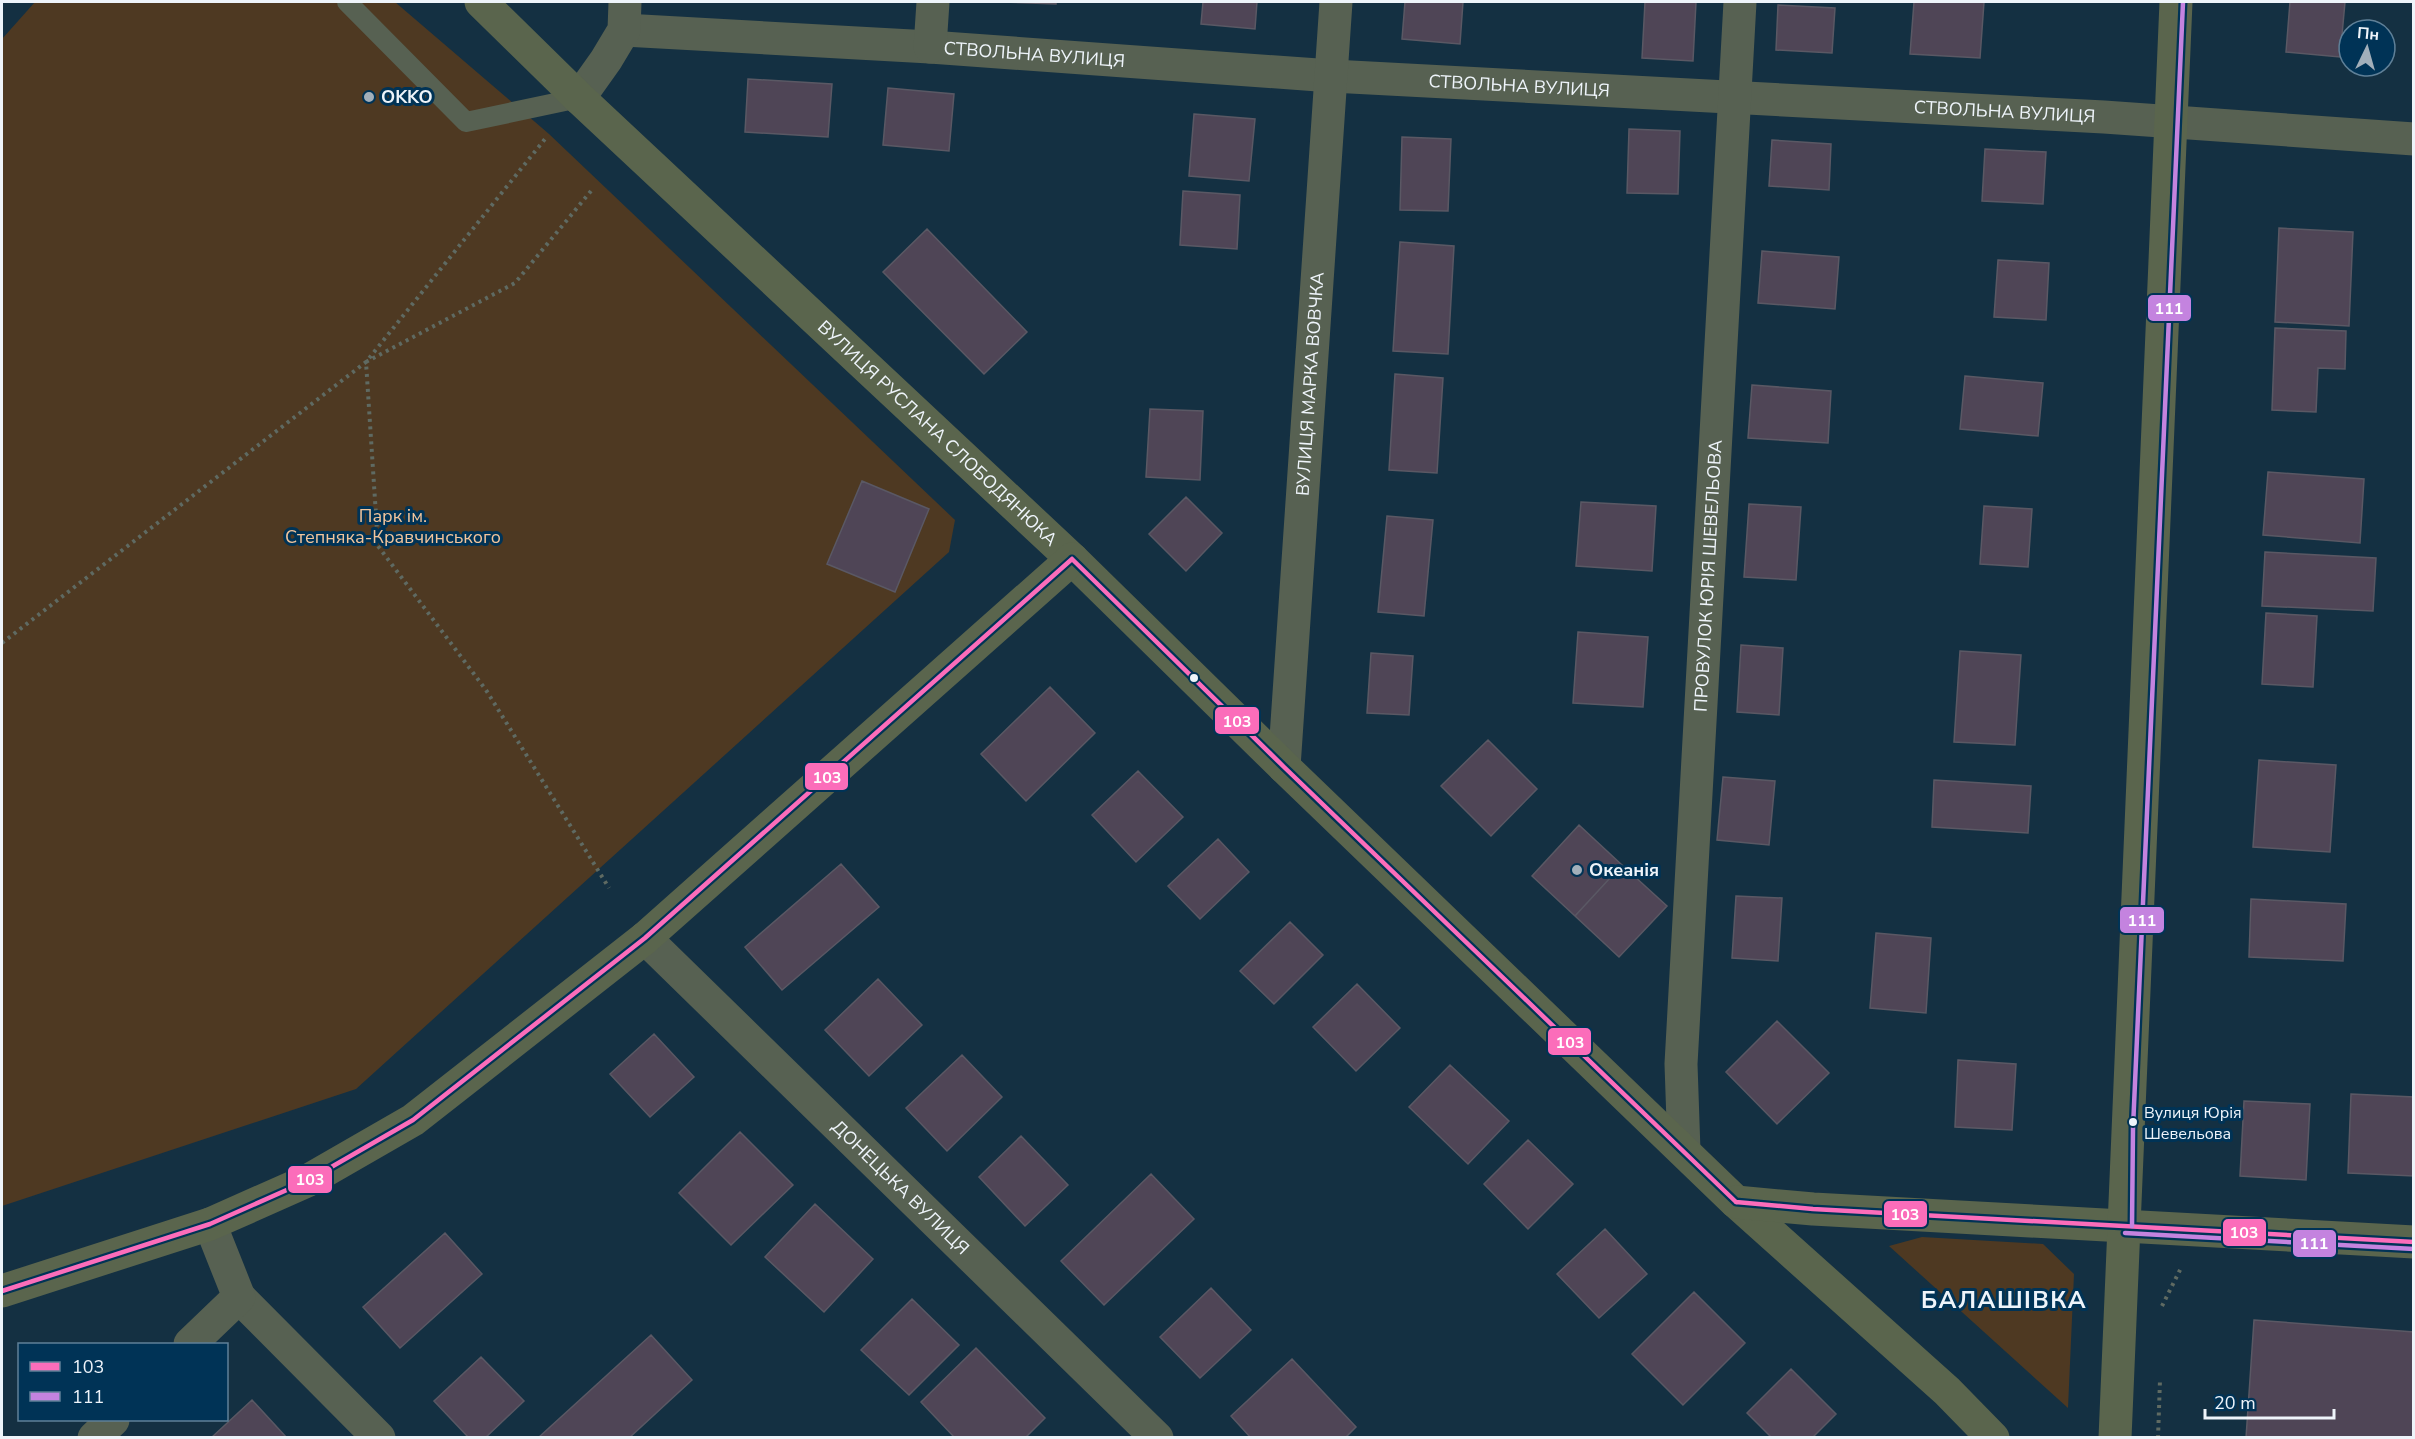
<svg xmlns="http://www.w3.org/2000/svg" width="2415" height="1439" font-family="'Nunito Sans',sans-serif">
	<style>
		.green { fill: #4e3922 }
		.building { fill: #4f4556; stroke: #5a5864; stroke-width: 1.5 }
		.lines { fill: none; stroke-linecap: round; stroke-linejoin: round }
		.path { stroke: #5f6a62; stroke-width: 4; stroke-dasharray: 3 4.5; stroke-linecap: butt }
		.lane { stroke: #576152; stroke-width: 20 }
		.street { stroke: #576152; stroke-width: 33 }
		.secondary { stroke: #5a654d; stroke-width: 33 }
		.bus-1-casing { stroke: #003356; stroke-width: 9 }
		.bus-2-casing { stroke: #003356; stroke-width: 9 }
		.bus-1 { stroke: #fb6dba; stroke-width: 4.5 }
		.bus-2 { stroke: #c483df; stroke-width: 4.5 }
		.poi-dot { fill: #a2afba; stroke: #003356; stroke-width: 2 }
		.bus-dot { fill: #eef4fa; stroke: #003356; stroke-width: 2 }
		.labels { text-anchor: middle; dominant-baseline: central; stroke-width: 6; stroke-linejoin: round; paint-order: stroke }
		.bus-label { font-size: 16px; fill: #eef4fa; stroke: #003356; text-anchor: start }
		.street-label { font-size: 18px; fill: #eef4fa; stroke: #003356 }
		.poi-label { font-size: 18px; font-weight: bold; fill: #eef4fa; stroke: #003356; text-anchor: start }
		.park-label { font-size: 18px; fill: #f2c59c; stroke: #003356 }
		.district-label { font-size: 24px; font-weight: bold; letter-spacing: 1.5px; fill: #eef4fa; stroke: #003356 }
		.line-badge { stroke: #003356; stroke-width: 2 }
		.badge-label { font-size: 16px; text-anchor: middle; font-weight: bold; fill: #fff }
	</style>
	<rect width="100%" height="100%" fill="#143042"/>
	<path class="green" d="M35,2h360l154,132 406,386 -6,32 -593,537 -354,117v-1167z
		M1922,1237l121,7 31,30 -6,134 -179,-162z"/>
	<path class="building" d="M1002,2h54v2z
		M1203,2h54l-2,27 -54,-5z
		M1405,2h58l-3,42 -58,-5z
		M1645,2h51l-3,59 -51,-3z
		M1914,2h70l-4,56 -70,-4z
		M2290,2h55l-5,55 -54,-5z
		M1778,5l57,3 -3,45 -56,-3z
		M748,79l84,5 -4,53 -83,-5z
		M888,88l66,6 -5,57 -66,-6z
		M1194,114l61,5 -6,62 -60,-5z
		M1629,129l51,2 -2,63 -51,-1z
		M1402,137l49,2 -3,72 -48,-1z
		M1772,140l59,4 -2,46 -60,-4z
		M1985,149l61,3 -3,52 -61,-3z
		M1183,191l57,4 -3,54 -57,-4z
		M2279,228l74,4 -4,94 -74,-4z
		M927,229l100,103 -43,42 -101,-102z
		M1400,242l54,4 -6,108 -55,-3z
		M1762,251l77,6 -4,52 -77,-6z
		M1998,260l51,3 -3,57 -52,-3z
		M2275,328l71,3 -1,38 -27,-1 -2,44 -44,-2z
		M1395,374l48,4 -6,95 -48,-3z
		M1965,376l78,7 -5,53 -78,-7z
		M1752,385l79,6 -3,52 -80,-5z
		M1150,409l53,2 -3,69 -54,-3z
		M2268,472l96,7 -4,64 -97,-8z
		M862,481l67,28 -34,83 -68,-28z
		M1186,497l36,36 -36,38 -37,-37z
		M1581,502l75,4 -4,65 -76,-5z
		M1749,504l52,3 -5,73 -52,-3z
		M1984,506l48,3 -4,58 -48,-3z
		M1387,516l46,4 -9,96 -46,-4z
		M2265,552l111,6 -3,53 -111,-5z
		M2266,613l51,3 -4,71 -51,-3z
		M1578,632l70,5 -5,70 -70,-4z
		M1741,645l42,3 -4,67 -42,-3z
		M1960,651l61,4 -6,90 -61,-3z
		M1371,653l42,3 -4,59 -42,-2z
		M1050,687l45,46 -69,68 -45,-47z
		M1488,740l49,49 -46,47 -50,-50z
		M2259,760l77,5 -6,87 -77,-5z
		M1138,771l45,46 -47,45 -44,-47z
		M1723,777l52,4 -6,64 -52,-5z
		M1934,780l97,6 -3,47 -96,-6z
		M1579,825l43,40 -47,51 -43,-40z
		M1218,839l31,33 -49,47 -32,-33z
		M841,864l38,43 -97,83 -37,-43z
		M1622,865l45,41 -48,51 -44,-41z
		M1736,896l46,2 -4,63 -46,-3z
		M2251,899l95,5 -3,57 -94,-4z
		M1290,922l33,33 -49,49 -34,-33z
		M1876,933l55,5 -5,75 -56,-5z
		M878,979l44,46 -53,51 -44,-46z
		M1357,984l43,44 -44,43 -43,-44z
		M1777,1021l52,52 -52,51 -51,-52z
		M654,1034l40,43 -44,40 -40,-43z
		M962,1055l40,42 -55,54 -41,-43z
		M1958,1060l58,4 -4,66 -57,-3z
		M1450,1065l59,56 -41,43 -59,-57z
		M2351,1094l63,3v79l-66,-3z
		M2244,1101l66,3 -4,76 -66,-4z
		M740,1132l53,53 -62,60 -52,-52z
		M1021,1136l47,49 -43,41 -46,-49z
		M1528,1140l45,44 -45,45 -44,-45z
		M1151,1174l43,45 -90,86 -43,-44z
		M815,1204l58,55 -49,53 -59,-55z
		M1605,1229l42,45 -48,44 -42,-44z
		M445,1233l37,41 -82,74 -37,-41z
		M1211,1288l40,42 -51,48 -40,-41z
		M1694,1292l51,51 -62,62 -51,-51z
		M912,1299l47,46 -50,50 -48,-45z
		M2254,1320l160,12v106h-168z
		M651,1335l41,45 -63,58h-91z
		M976,1348l69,70 -20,20h-70l-34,-36z
		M481,1357l43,44 -39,37h-16l-35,-37z
		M1292,1359l64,68 -11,11h-94l-20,-22z
		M1791,1369l45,45 -24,24h-40l-25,-25z
		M252,1400l35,38h-76z"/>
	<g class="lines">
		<path class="path" d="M591,191l-76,92 -149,79 12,184 108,144 123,198
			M2,643l364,-281 179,-223
			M2162,1306l19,-38
			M2158,1438l2,-58"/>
		<path class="lane" d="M347,2l119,120 113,-24"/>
		<g class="street">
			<path id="s1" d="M624,30l306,17 402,29 772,41 310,22"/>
			<path d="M930,47l3,-45"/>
			<path d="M579,98l27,-38 18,-30 1,-28"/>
			<path id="s2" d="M1284,767l52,-765"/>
			<path id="s3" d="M645,938l512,500"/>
			<path id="s4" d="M1684,1151l-3,-87 59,-1062"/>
			<path d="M239,1297l140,141"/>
			<path d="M190,1344l49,-47 -29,-73"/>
			<path d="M94,1438l19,-18"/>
		</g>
		<g class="secondary">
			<path id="s5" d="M481,2l98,96 493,461 212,208 452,435 211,189 46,47"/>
			<path d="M1736,1202l77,7 601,33"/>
			<path d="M2,1291l208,-67 97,-43 106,-61 232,-182 427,-379"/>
			<path d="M2115,1438l61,-1436"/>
		</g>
		<g class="bus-1-casing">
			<path id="bus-1" d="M1072,559l212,208 452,435
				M1736,1202l77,7 601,33
				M2,1291l208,-67 97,-43 106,-61 232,-182 427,-379"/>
		</g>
		<g class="bus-2-casing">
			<path id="bus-2" d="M2132,1226l1,-98 50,-1126
				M2125,1233l289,16"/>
		</g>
		<use href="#bus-1" class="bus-1"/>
		<use href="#bus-2" class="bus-2"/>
	</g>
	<g class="poi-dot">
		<circle cx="369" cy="97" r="6"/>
		<circle cx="1577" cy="870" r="6"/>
	</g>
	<g class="bus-dot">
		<circle cx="1194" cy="678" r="5"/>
		<circle cx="2133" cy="1122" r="5"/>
	</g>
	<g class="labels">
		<g class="bus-label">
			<text x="2144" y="1113">Вулиця Юрія<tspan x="2144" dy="21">Шевельова</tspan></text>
		</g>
		<g class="street-label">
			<text stroke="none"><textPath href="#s1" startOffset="411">СТВОЛЬНА ВУЛИЦЯ</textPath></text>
			<text stroke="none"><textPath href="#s1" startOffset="897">СТВОЛЬНА ВУЛИЦЯ</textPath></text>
			<text stroke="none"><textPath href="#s1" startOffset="1383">СТВОЛЬНА ВУЛИЦЯ</textPath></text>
			<text stroke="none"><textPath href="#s2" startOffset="384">ВУЛИЦЯ МАРКА ВОВЧКА</textPath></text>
			<text stroke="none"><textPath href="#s5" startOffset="628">ВУЛИЦЯ РУСЛАНА СЛОБОДЯНЮКА</textPath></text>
			<text stroke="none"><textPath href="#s4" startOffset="576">ПРОВУЛОК ЮРІЯ ШЕВЕЛЬОВА</textPath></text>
			<text stroke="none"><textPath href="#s3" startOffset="357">ДОНЕЦЬКА ВУЛИЦЯ</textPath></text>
		</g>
		<g class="poi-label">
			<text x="381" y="97">OKKO</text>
			<text x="1589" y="870">Океанія</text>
		</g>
		<g class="park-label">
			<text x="393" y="516">Парк ім.<tspan x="393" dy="21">Степняка-Кравчинського</tspan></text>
		</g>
		<g class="district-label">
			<text x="2004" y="1300">БАЛАШІВКА</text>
		</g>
	</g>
	<g class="line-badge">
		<rect x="2147" y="294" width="45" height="28" rx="6" fill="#c483df"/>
		<rect x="1214" y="706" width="46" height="29" rx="6" fill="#fb6dba"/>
		<rect x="804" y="762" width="45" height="29" rx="6" fill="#fb6dba"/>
		<rect x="2119" y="906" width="46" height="28" rx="6" fill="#c483df"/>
		<rect x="1547" y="1027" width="45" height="29" rx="6" fill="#fb6dba"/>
		<rect x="287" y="1165" width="46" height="29" rx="6" fill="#fb6dba"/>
		<rect x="1883" y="1200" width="45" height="28" rx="6" fill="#fb6dba"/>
		<rect x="2222" y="1218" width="45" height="29" rx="6" fill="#fb6dba"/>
		<rect x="2292" y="1229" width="45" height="29" rx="6" fill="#c483df"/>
	</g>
	<g class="badge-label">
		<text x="2169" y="314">111</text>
		<text x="1237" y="727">103</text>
		<text x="827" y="783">103</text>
		<text x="2142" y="926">111</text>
		<text x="1570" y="1048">103</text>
		<text x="310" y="1185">103</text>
		<text x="1905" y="1220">103</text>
		<text x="2244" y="1238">103</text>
		<text x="2314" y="1249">111</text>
	</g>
	<rect width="2415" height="1439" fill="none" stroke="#eef4fa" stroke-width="6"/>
	<rect x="18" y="1343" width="210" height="78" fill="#003356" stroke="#5f8098" stroke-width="1.5"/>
	<rect x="30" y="1362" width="30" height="9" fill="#fb6dba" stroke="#5f8098" stroke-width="1.5"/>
	<text x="72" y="1373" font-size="18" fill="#eef4fa">103</text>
	<rect x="30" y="1392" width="30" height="9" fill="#c483df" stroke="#5f8098" stroke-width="1.5"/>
	<text x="72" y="1403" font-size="18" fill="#eef4fa">111</text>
	<g transform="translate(2367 48) rotate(5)"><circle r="28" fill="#003356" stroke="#5f8098" stroke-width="1.5"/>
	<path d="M0-4.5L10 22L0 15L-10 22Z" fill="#a2afba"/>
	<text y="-9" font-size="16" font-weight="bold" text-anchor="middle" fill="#eef4fa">Пн</text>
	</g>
	<path d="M2205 1409v9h129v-9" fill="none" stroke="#eef4fa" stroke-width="3"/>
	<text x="2214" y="1409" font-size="18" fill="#eef4fa" stroke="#003356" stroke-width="4.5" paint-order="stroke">20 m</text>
</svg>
